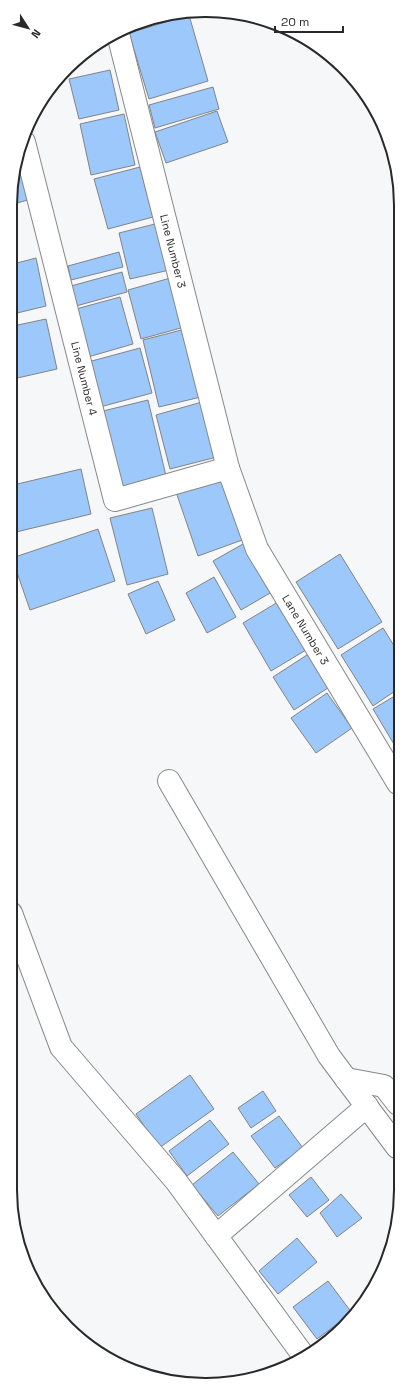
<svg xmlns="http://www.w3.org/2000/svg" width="411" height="1395" font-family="'Space Grotesk',sans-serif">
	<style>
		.building { fill: #9dc8fb; stroke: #838385 }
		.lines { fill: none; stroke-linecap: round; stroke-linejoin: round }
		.minor-casing { stroke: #878889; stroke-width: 24 }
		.minor { stroke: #fff; stroke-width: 22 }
		.labels { text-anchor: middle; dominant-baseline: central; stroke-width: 3; stroke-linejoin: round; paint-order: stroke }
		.street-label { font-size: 11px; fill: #29292a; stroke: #fff }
		.rim { fill: none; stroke: #29292a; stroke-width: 2 }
	</style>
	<rect width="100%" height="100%" fill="#f6f7f8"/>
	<path class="building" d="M189,15l19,66 -59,18 -20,-66z
		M110,70l9,40 -40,9 -10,-40z
		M213,87l6,22 -64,19 -6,-23z
		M217,111l11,31 -62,21 -11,-31z
		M124,114l11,51 -44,10 -11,-51z
		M20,153l11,46 -17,5v-36z
		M140,167l13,50 -45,12 -14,-50z
		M163,222l11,47 -44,10 -11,-46z
		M119,252l4,15 -52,13 -3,-14z
		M36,258l10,48 -33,8v-50z
		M122,272l5,20 -51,14 -5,-20z
		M174,277l14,49 -47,13 -13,-49z
		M120,297l13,47 -45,13 -12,-48z
		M46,319l11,50 -44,10v-53z
		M189,328l16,68 -46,11 -16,-67z
		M140,348l12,45 -52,14 -12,-45z
		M148,400l18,76 -48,12 -19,-76z
		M202,402l15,55 -47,12 -14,-54z
		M81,469l10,45 -79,19 1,-48z
		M224,476l21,63 -47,17 -22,-64z
		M152,508l16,66 -41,11 -17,-67z
		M98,529l17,52 -85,29 -18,-52z
		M250,540l27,49 -36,21 -28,-49z
		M340,554l42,68 -44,27 -42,-67z
		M214,577l22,40 -29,16 -21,-40z
		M158,581l17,39 -29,14 -18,-40z
		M278,602l28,48 -35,21 -28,-48z
		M383,628l15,24v37l-25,17 -32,-51z
		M310,653l21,33 -37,24 -21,-33z
		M327,693l25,35 -36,25 -25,-35z
		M398,694v57l-25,-42z
		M190,1075l24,34 -55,39 -23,-34z
		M263,1091l13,20 -25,17 -13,-20z
		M279,1116l24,32 -28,20 -24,-32z
		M210,1120l19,24 -42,32 -18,-25z
		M233,1152l26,32 -41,32 -26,-31z
		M311,1177l18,23 -22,17 -18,-22z
		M341,1194l21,24 -25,19 -17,-24z
		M297,1238l20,24 -39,32 -19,-23z
		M328,1281l24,32 -35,26 -24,-32z"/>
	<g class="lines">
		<g class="minor-casing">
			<g id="minor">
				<path id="s1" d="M118,34l110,434 29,81 141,234"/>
				<path id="s2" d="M24,142l91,358 113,-32"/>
				<path d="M169,781l160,275 68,91"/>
				<path d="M11,913l50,134 115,134 127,174"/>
				<path d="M346,1079l38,7 14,18"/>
				<path d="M216,1236l151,-130"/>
			</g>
		</g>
		<use href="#minor" class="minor"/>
	</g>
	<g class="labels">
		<g class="street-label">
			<text stroke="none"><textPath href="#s1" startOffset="224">Line Number 3</textPath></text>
			<text stroke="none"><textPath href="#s2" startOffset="244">Line Number 4</textPath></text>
			<text stroke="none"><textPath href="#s1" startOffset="628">Lane Number 3</textPath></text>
		</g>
	</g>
	<path d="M0 0H411V1395H0ZM205 17H206A188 188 0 0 1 394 205V1190A188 188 0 0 1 206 1378H205A188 188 0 0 1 17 1190V205A188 188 0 0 1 205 17Z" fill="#fff" fill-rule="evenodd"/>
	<path class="rim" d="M205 17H206A188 188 0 0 1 394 205V1190A188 188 0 0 1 206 1378H205A188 188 0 0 1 17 1190V205A188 188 0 0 1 205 17Z"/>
	<g transform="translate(28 28) rotate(126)" stroke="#ffffff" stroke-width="3" paint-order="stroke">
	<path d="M0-3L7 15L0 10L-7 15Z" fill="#29292a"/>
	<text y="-6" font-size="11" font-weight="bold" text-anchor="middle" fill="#29292a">N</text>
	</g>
	<path d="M275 26v6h68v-6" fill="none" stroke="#29292a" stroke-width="2"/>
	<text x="281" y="26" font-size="12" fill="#29292a" stroke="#ffffff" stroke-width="3" paint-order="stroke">20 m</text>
</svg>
